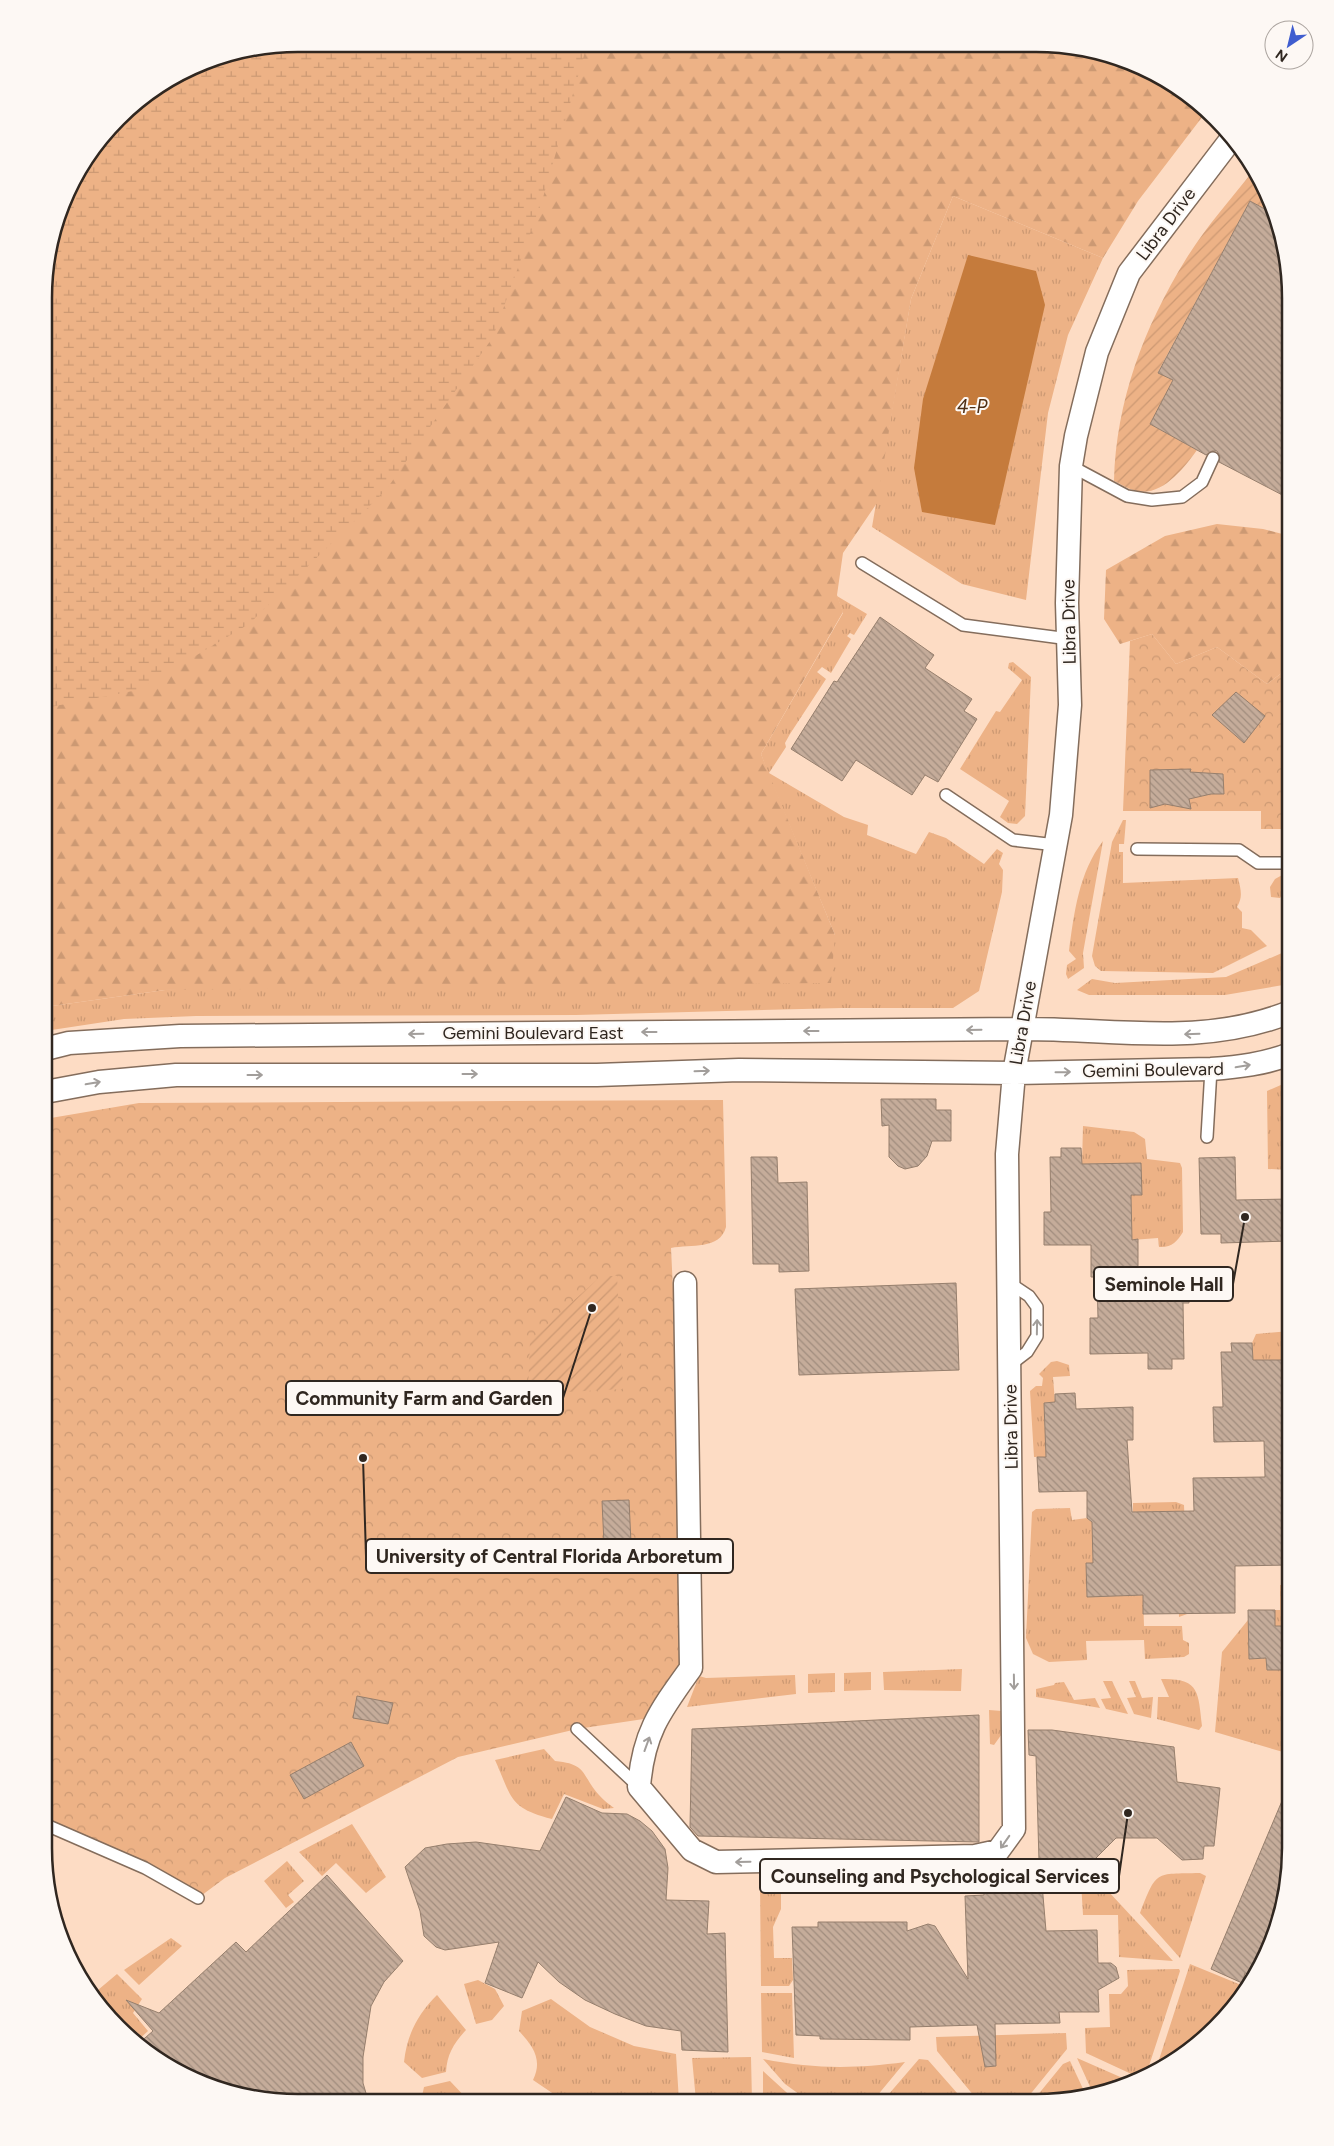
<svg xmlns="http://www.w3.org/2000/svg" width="1334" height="2146" font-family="Figtree,sans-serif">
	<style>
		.built { fill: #fddcc4 }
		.grass { fill: url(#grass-tufts) }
		.forest { fill: url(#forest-firs) }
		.wetland { fill: url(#wetland-marsh) }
		.park { fill: url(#park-crowns) }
		.garden { fill: url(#garden-furrows) }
		.water { fill: #c57b3c }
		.building { fill: url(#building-back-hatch); stroke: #967f6d }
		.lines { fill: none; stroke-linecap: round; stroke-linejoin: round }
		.service-casing { stroke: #846d5c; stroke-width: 14 }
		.minor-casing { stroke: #846d5c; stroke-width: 25 }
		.service { stroke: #fff; stroke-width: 11 }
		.minor { stroke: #fff; stroke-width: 22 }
		.oneway { stroke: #a29e9b }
		.labels { text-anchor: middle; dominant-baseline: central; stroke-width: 4; stroke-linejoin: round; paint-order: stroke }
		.street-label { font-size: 18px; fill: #302720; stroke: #fdf8f4 }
		.water-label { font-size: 19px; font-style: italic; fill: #4f2f15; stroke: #fdf8f4 }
		.rim { fill: none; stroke: #302720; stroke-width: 2.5 }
		.leader { fill: none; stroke: #302720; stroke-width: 2 }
		.callout-dot { fill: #302720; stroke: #fdf8f4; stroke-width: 2 }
		.callout { fill: #fdf8f4; stroke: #302720; stroke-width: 2 }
		.callout-label { font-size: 19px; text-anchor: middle; font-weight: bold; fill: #302720 }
	</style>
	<defs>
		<pattern id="grass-tufts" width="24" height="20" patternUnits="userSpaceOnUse" patternTransform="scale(1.25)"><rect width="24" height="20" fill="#edb286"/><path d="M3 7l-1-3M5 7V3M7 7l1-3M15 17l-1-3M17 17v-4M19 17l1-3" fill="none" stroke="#cc9973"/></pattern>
		<pattern id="forest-firs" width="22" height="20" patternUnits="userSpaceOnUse" patternTransform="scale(1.25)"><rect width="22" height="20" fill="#edb286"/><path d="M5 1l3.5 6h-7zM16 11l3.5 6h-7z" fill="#cc9973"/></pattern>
		<pattern id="wetland-marsh" width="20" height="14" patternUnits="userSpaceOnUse" patternTransform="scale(1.25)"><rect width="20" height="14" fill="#edb286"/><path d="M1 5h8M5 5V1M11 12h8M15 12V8" fill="none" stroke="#cc9973"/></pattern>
		<pattern id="park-crowns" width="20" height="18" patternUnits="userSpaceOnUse" patternTransform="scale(1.25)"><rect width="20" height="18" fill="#edb286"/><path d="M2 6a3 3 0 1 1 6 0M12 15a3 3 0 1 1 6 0" fill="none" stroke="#cc9973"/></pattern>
		<pattern id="garden-furrows" width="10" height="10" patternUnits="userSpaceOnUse" patternTransform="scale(1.25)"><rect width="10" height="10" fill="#edb286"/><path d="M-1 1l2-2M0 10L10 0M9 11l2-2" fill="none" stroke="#cc9973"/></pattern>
		<pattern id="building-back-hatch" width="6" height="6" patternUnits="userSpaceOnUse" patternTransform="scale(1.25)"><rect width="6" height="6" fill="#c5ac9a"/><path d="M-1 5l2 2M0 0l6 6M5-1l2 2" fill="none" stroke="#a08c7d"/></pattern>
	</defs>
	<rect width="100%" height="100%" fill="#fce7d8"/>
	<path class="built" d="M298,44l771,2 64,17 58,34 47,47 33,57 19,97v1567l-13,65 -39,72 -48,48 -57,33 -97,19 -771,-2 -64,-17 -57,-33 -48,-48 -33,-57 -19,-97 2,-1583 24,-80 60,-78 71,-44z"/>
	<path class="grass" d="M953,196l150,62 -35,77 -20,78 -22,187 -64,-16 -90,-57 39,-228z
		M837,596l30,18 -13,21 -4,-2 -3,3 4,3 -20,34 -9,-6 -5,5 9,7 -36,55 -5,9 1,4 -17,26 75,44 24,8 -1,10 49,19 13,-22 17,6 38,26 13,-15 6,4 -4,11 4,6 -1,22 -23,99 -26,17h-111l-266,7 -380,1 -72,3 -79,12v-24l120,-17 670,-55 -67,-162 -7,-19 82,-141z
		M1013,662l18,15 -6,139 -8,8 -9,-1 -8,-6 9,-16 -49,-32 36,-58 4,1 22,-32 -14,-12 1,-5z
		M1123,820h3l-2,24h-5v8h4v31l115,-5c3,12 5,19 -1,29l5,5v16l9,2 16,16 -54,27 -112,-2 -6,-5 -3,-10 20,-114z
		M1103,841l-20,112 1,15 -16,11 -2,-5 1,-9 9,-6 -7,-8c5,-38 10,-79 34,-110z
		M1284,874h6v12l-10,12 -9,-1 -1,-10 5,-8z
		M1282,953h8v30l-7,2 -58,10h-136l-12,-5 15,-11 23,4 111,-6z
		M1290,1081v89l-22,-1 -1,-78z
		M1083,1126l51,6 11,7 2,20 33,4 2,5 1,64c-6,10 -12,16 -24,15l-1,-9 -26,2 -1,-45h10v-32l-59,1z
		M1290,1331v29h-37l-1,-17 4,-9z
		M1057,1361l12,4 1,11 -17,1 2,25 -11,1 2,54h-12l-4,-66 6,-5h6l1,-8 -4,-4 12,-12z
		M1176,1502l8,3 4,103 -1,6 -8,3 -2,-69h7l-1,-37 -50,1v-9z
		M1070,1508l2,12 15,-2 5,4 1,41h-7l1,33 56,-1 1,31h38l1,14 6,3v11l-5,3 -39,2 -1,-19 -58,1 1,19 -38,2 -16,-8 -7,-16 6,-126 4,-3z
		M1280,1585h10v41h-15v-16h5z
		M1248,1620l1,39 17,-1 1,12h23v84l-75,-22 7,-80z
		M962,1669l-1,22 -77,-1 -1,-18z
		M871,1672v18l-27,1v-18z
		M835,1673v19l-27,1v-19z
		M795,1675l1,19 -109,13 12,-31 7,2z
		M1161,1679c39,-1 37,13 41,47l-3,4 -42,-11 1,-22h11z
		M1103,1681h9l16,33 -22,-5 -5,-10 10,-1z
		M1129,1681h6l7,17 11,-1 -2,21 -17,-4 -7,-16 9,-1z
		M1064,1682l10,18 21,-2 5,10 -64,-11v-8l18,-4 1,-2z
		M989,1710l13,1 2,20 -10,14 -4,-1z
		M544,1749l11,12c33,3 26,14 44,34 4,5 10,9 15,13l-11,1 -39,-15 -12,25c-43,-11 -40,-21 -57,-59z
		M352,1824l34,53 -20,16 -30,-30 -14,13 -23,-24z
		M287,1861l17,20 -16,14 6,7 -8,6 -22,-27z
		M1200,1873l6,3 -26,82 -40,-45c17,-43 14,-39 60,-40z
		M1086,1877h9l78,84 -54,-4 -1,-42h-35l-2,-33z
		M760,1883h21v26l-8,18 1,31h18l1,22 -4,6h-28z
		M171,1938l11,8 -43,39 -15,-15z
		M1190,1964l56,23 3,-5 -11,20 -48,48 -34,19z
		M1179,1969l1,2 -34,104 -6,3 -54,-25 -1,-25 25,-1 -1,-33h12l7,-8 -1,-16z
		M117,1974l25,25 -9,14 15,18 -12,11 -40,-40 -4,-7z
		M478,1980l17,9 9,17 -12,14 -16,4 -12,-40z
		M761,1993h31l2,65 -32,-6z
		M437,1995l29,35c-12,13 -19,24 -20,42l-24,6 -18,-16c3,-28 14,-48 33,-67z
		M551,1999l39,28 44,19 42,8 3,47h-115l-31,-21c10,-20 0,-34 -14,-49l3,-20z
		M1066,2033l1,16 -43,53h-45l-42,-51 -1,-14z
		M751,2057l1,44h-56l-4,-43z
		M1077,2058l57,25 -42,8z
		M763,2059c52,10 90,10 142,3l-33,40h-62l-25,-18z
		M919,2059l9,1 37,42h-83z
		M1070,2061l15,32 -53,9 31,-38z
		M763,2071l34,31 -34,-1z
		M450,2081l19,20h-48l3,-14z"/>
	<path class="forest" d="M298,44l771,2 64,17 58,34 15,15 -68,89 -35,57 -150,-62 -42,103 -34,204 -34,50 -6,42 6,17 -82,142 74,181 -4,48 -666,7 -120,17 1,-742 24,-80 60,-78 71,-44z
		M1217,524l46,5 27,7v68l-9,5 9,46v12l-23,17 -50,-37 -41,17 -24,-30 -32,10 -16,-25 2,-49 59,-34z"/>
	<path class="wetland" d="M298,44l289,1 -45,156 -49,136 -107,153 -137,134 -111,66 -93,18 1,-443 24,-80 60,-78 71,-44z"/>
	<path class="park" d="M1152,634l24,30 41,-17 50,37 23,-17v162h-29v-18h-138l7,-170z
		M723,1100l3,127c-6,23 -35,17 -55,21l20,420 -34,49 -80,12 -119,28 -233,121 -27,20 -154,-74 1,-705 94,-16z"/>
	<path class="garden" d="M1253,171l17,29 -5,9 -15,-8 -92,171 15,8 -23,44 47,26c-13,18 -35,47 -61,41 -8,-2 -15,-7 -22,-10 2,-80 30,-154 72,-222 19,-31 45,-60 67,-88z
		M601,1276h16l6,113 -95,5 2,-54z"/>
	<path class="water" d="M968,255l68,16 9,34 -50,220 -73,-13 -8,-44 9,-69z"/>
	<path class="building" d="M1250,201l24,13 16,84v201l-71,-37 1,-5 -3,-6h-5l-6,4 -56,-31 23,-44 -15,-7z
		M880,617l54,38 -9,13 47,31 -8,12 13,8 -39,63 -13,-7 -13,20 -56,-35 -14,21 -51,-32 43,-68 3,1z
		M1236,692l29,24 -21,27 -32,-28z
		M1191,769l-1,3 33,2 1,20h-13l-22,5 2,10 -26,-5 -15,4v-38z
		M881,1099h55v11h15v31h-19l-5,15 -9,10 -13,3 -7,-3 -9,-9v-32l-7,1z
		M1061,1148h20l1,16 59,-1 1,32h-11l1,45 6,-1v30h50l1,34h-6l1,56h-12v10h-24v-16l-58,1v-36h8l-1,-41h-6v-32h-47v-33h7l-1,-55h11z
		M751,1157h26l1,26 29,-1 2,89 -30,1v-8h-26z
		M1235,1157l1,43 54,-1v42l-69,2v-9h-20l-2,-76z
		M956,1283l3,87 -160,5 -4,-86z
		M1231,1343h21l1,17h37v205l-55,1v47l-92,1v-19l-56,2 -1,-34h7l-1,-41 -5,-4v-27l-48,1 -2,-35h9l-2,-54 11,-1v-8l20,-1 1,16 57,-2v33h-6l5,72 62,-1 -1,-33 72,-1 -1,-36 -50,1 -1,-35h10l-2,-55h11z
		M629,1500l2,43 -27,1 -2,-43z
		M1248,1610h27v16h15v44h-23l-1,-12 -17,1z
		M357,1696l36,7 -5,21 -35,-6z
		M979,1715v127l-281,-6 -8,-9 2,-98z
		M1028,1730h24l122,17 3,35 43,6 -6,58h-10l-1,13 -21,1 -25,-22h-41l-22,22 -55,1 -3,-105 -7,-1z
		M351,1742l13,24 -60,33 -14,-24z
		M1290,1782v83l-13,65 -25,46 -7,-3 -3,10 -31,-14z
		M566,1797l36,16 25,1 13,7 12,10 13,18 3,19 -2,32 43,1 -2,33 18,-1 3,119 -46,-2 -1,-19 -35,-5 -31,-12 -30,-14 -26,-18 -21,-20 -16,36 -37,-15 14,-41 -54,8 -9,-3 -12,-11 -4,-25 -15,-44 20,-19 22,-4 29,-2 64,9z
		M327,1875l76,86 -19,21 -13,24 -8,51v26l5,17h-103l-64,-17 -57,-33 -6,-6 15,-13 -27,-31 33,13 77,-71 10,10z
		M1042,1884l4,47 51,-1 1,33h13l5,4 3,11 -21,12 1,22h-40l1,11 -65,1 1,42 -11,1 -8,-42 -67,2v13l-90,-1v-3l-24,-1 -4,-108h26v-5h89v9l21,-7 7,2 33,53 -3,-83 19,-1v-9z"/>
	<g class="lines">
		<g class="service-casing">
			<path id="service" d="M1071,466l56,30 25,4 30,-3 20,-15 11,-24
				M862,563l101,62 106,14
				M946,795l67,45 43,5
				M1137,849l102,1 19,13h32
				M1207,1137l4,-68
				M1008,1282l21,14 8,11v29l-10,16 -17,13
				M577,1729l62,58
				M44,1824l101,44 53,30"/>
		</g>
		<g class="minor-casing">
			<path id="minor" d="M45,1049l24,-6 111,-7c280,-3 560,-6 839,-7 92,-1 182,19 271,-17
				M45,1092l54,-10 77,-7h421l142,-5 275,3 197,-4c27,-2 54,-5 79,-15
				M685,1283l6,385c-31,43 -48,65 -52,119l53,63 24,12 259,-6 23,-5 16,-22 -7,-675 7,-81 47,-258 9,-110 -3,-102 4,-137 5,-30 21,-84 32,-79 103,-135"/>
		</g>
		<use href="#service" class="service"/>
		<use href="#minor" class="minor"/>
	</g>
	<defs><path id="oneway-shaft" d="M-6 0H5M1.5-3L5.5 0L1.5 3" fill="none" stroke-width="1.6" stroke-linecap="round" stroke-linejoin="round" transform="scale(1.25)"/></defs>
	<g class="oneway">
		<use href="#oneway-shaft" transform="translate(974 1030) rotate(179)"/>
		<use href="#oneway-shaft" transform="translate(811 1031) rotate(180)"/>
		<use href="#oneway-shaft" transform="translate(649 1032) rotate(180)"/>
		<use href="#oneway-shaft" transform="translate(416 1034) rotate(179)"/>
		<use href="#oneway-shaft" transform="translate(1192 1034) rotate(178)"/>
		<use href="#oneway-shaft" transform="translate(1243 1066) rotate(-10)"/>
		<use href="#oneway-shaft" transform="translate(702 1071) rotate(-2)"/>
		<use href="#oneway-shaft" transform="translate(1063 1072) rotate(-1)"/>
		<use href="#oneway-shaft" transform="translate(470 1074)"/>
		<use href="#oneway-shaft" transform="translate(255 1075)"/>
		<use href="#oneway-shaft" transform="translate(93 1083) rotate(-10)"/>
		<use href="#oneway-shaft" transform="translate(1037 1327) rotate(-89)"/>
		<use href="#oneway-shaft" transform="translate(1014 1682) rotate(89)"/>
		<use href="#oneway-shaft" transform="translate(647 1744) rotate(-70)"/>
		<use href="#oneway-shaft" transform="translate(1005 1842) rotate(125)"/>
		<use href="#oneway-shaft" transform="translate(743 1862) rotate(179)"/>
	</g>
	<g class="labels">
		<g class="street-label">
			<text transform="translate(1166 224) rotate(-53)">Libra Drive</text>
			<text transform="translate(1069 622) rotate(-91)">Libra Drive</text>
			<text transform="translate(1023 1023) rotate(-80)">Libra Drive</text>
			<text x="533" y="1033">Gemini Boulevard East</text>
			<text transform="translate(1153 1070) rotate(-1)">Gemini Boulevard</text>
			<text transform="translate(1011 1427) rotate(-91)">Libra Drive</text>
		</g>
		<g class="water-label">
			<text x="972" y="406">4-P</text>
		</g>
	</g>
	<path d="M0 0H1334V2146H0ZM298 52H1036A246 246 0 0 1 1282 298V1848A246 246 0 0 1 1036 2094H298A246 246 0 0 1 52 1848V298A246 246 0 0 1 298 52Z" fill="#fdf8f4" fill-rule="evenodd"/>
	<path class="rim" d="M298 52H1036A246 246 0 0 1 1282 298V1848A246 246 0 0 1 1036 2094H298A246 246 0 0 1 52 1848V298A246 246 0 0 1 298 52Z"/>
	<path class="leader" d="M1245 1217L1233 1284M592 1308L563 1398M363 1458L366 1556M1128 1813L1119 1876"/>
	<g class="callout-dot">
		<circle cx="1245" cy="1217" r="5"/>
		<circle cx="592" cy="1308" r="5"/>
		<circle cx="363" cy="1458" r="5"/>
		<circle cx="1128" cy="1813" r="5"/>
	</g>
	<g class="callout">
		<rect x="1094" y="1267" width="139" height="34" rx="5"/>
		<rect x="286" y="1381" width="277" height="34" rx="5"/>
		<rect x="366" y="1539" width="367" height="34" rx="5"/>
		<rect x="760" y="1859" width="359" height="34" rx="5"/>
	</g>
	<g class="callout-label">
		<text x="1164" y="1291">Seminole Hall</text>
		<text x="424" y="1405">Community Farm and Garden</text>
		<text x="549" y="1563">University of Central Florida Arboretum</text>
		<text x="940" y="1883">Counseling and Psychological Services</text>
	</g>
	<g transform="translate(1289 45) rotate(215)"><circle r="24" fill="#fdf8f4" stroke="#aba49f"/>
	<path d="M0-4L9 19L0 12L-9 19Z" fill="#3f5dcf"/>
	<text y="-8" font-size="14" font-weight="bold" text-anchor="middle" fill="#302720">N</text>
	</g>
</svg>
